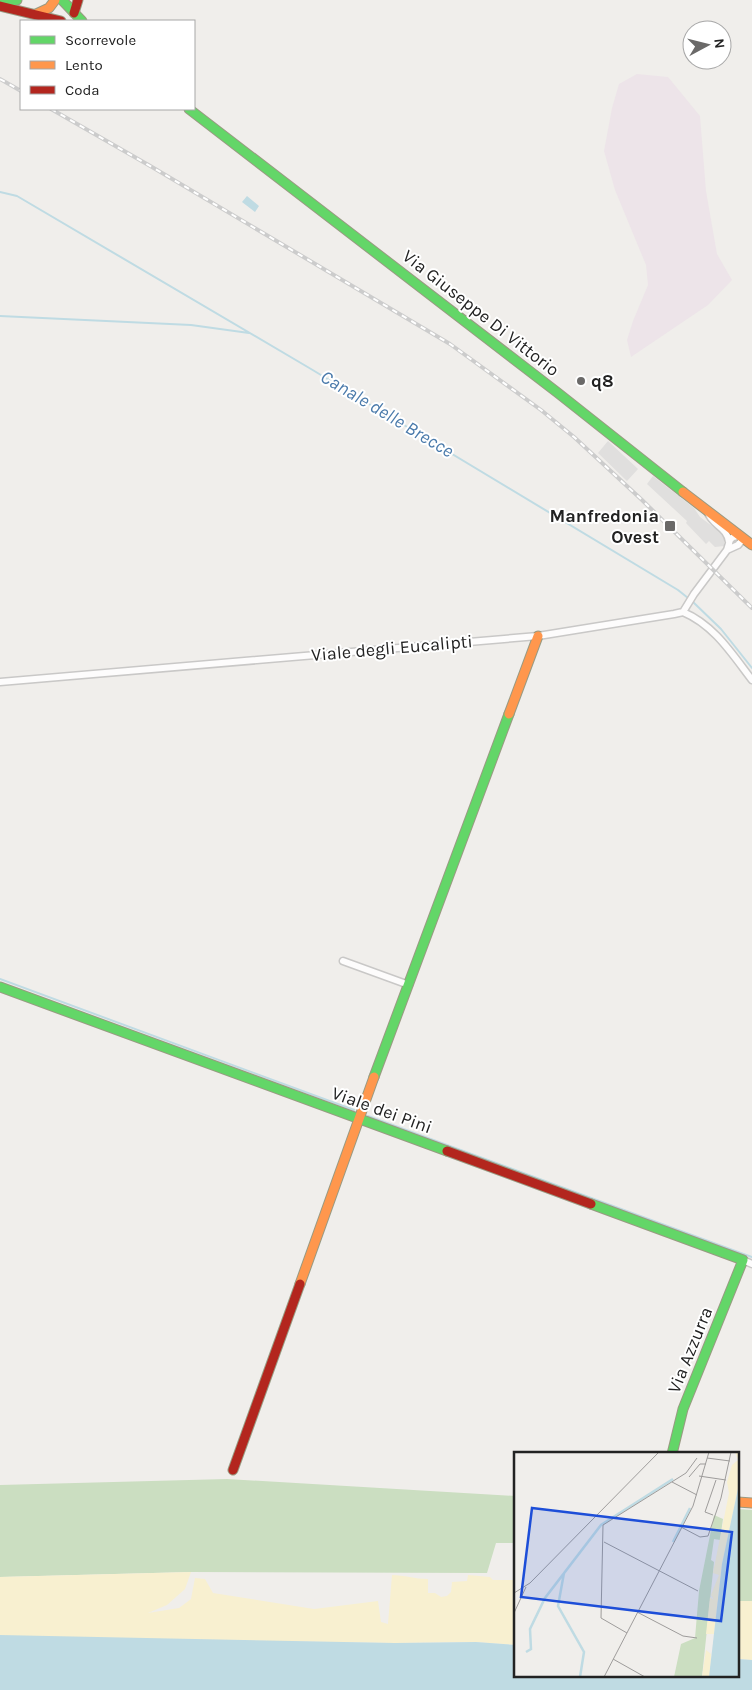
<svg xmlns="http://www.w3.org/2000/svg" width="752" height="1690" font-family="Karla,sans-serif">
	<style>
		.industrial { fill: #ede4e9 }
		.forest { fill: #cbdec1 }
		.sand { fill: #f8f0d0 }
		.parking { fill: #e0dfde }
		.water { fill: #bfdbe3 }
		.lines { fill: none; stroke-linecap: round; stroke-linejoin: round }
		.stream { stroke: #bfdbe3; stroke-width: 2 }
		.street-casing { stroke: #c9c8c7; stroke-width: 9 }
		.fast-casing { stroke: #999a82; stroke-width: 11 }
		.slow-casing { stroke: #999a82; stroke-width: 11 }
		.jam-casing { stroke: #999a82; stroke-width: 11 }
		.street { stroke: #fdfcfc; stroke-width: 6 }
		.fast { stroke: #63d668; stroke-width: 9 }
		.slow { stroke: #ff974d; stroke-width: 9 }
		.jam { stroke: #b3261e; stroke-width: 9 }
		.rail-casing { stroke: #ccc; stroke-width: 4 }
		.rail { stroke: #fff; stroke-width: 2; stroke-dasharray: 5.5; stroke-linecap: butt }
		.poi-dot { fill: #6a6968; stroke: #fff; stroke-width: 2 }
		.labels { text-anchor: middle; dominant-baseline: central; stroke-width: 4; stroke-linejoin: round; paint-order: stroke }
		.street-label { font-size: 18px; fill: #222; stroke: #fff }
		.poi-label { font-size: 18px; font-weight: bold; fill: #222; stroke: #fff; text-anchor: start }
		.water-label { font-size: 19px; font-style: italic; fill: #4a7aab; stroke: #fff }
		.inset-river { fill: none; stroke: #bfdbe3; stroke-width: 2.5 }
		.inset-road { fill: none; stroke: #9e9c9b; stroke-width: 1 }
		.view { fill: #1d4ed8; fill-opacity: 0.15; stroke: #1d4ed8; stroke-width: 2.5 }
		.inset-edge { fill: none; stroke: #222; stroke-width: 2.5 }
	</style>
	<rect width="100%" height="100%" fill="#f0eeeb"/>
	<path class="industrial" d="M637,74l31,3 32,39 6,75 11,63 15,26 -24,25 -77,52 -4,-17 6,-19 15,-36 -2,-20 -31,-75 -11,-39 8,-43 7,-24z"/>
	<path class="forest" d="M227,1479l289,17v47h-20l-9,30 -296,-1 -191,5v-92z
		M738,1509l14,1v91h-14z"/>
	<path class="sand" d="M191,1572l-6,17 -18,16 -19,8 31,-5 12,-9 4,-21 10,1 8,14 101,16 64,-8 3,21 7,2 4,-49c12,0 23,4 36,4v14h7l6,4 6,-1 4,-4 1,-10 15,-1 1,-6 22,2 3,3h23v65l-40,-3 -81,1 -395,-6v-60z
		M738,1601h14v59l-14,-1z"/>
	<path class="parking" d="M608,441l30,28 -11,12 -29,-28z
		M653,476l41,32 6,9 20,15 4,5v9l-9,1 -6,-6 -3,3 -20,-21 1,-2 -40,-37z"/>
	<path class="water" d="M247,196l12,10 -4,6 -13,-10z
		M0,1635l395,8 81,-1 40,3v31h222v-17l14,1v30h-752z"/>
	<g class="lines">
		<path class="stream" d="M0,192l17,4 294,173 367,221 10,8
			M0,316l191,9 58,8
			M692,601l29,28 31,39
			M0,979l354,131
			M368,1116l384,141"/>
		<g class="street-casing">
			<path id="street" d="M707,511c6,16 20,15 22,31
				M727,550l11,-5 5,-6
				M683,612l11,-18 33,-44 3,-10 3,-3 7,-1
				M0,682l538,-46 136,-22 9,-2c31,13 49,42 69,68
				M343,961l66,24
				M743,1260l9,4"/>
		</g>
		<g class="fast-casing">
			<path id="fast" d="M62,0l20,21
				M0,3l17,-3
				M189,109l369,284 125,99
				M0,987l447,164
				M374,1077l135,-363
				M591,1204l152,56 -60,149 -11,45"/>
		</g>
		<g class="slow-casing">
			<path id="slow" d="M36,14l13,-6 6,-8
				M683,492l69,53
				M509,714l29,-78
				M300,1284l74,-207
				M738,1502l14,1"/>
		</g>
		<g class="jam-casing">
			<path id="jam" d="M0,6l61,15
				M74,13l4,-13
				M447,1151l144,53
				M233,1470l67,-186"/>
		</g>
		<use href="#street" class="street"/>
		<use href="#fast" class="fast"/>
		<use href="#slow" class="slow"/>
		<use href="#jam" class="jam"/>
		<g class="rail-casing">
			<path id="rail" d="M0,79l21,12
				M51,109l101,58 298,177 91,66 33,27 68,63 110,108"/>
		</g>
		<use href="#rail" class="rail"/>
	</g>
	<g class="poi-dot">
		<circle cx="581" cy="381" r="5"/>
		<rect x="664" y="520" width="12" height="12" rx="2.5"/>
	</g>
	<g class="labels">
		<g class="street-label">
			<text transform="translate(481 313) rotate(38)">Via Giuseppe Di Vittorio</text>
			<text transform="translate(392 648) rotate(-5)">Viale degli Eucalipti</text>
			<text transform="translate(382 1110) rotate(20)">Viale dei Pini</text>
			<text transform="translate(690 1350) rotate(-68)">Via Azzurra</text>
		</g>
		<g class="poi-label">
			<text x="591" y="381">q8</text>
			<text x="659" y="516" text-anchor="end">Manfredonia<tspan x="659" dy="21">Ovest</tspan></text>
		</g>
		<g class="water-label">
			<text transform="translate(387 414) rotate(31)">Canale delle Brecce</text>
		</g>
	</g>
	<g transform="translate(514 1452)">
		<rect width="225" height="225" fill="#f0eeeb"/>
		<path d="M200,63l9,4 -3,21 -6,-1 -3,21 3,2 -12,115h-28l7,-33 14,-6 4,-47z" fill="#cbdec1"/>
		<path d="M221,0h4v32l-17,80 -8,70h-8l4,-37 4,3 -3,-5 8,-20 -6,-2 16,-80 -2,-11 5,-17 6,-5zM192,198l5,4 -1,23h-8z" fill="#f8f0d0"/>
		<path d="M225,32v193h-30l13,-113z" fill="#bfdbe3"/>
		<path class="inset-river" d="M159,90l17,-34M50,121l-6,33 26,46 -4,25M12,200l5,-3 -1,-20 15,-31 56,-73 72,-46"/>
		<path class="inset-road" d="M193,6l23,3M185,24l27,4M175,25l11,-13h6M158,30l25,13M199,63l-8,-3 11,-32M167,75l19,10 8,-1 13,-38 10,-46M90,90l94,49M0,141l16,-10 129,-131M123,160l46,24 14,2M0,161l12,-26M113,181l-26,-15 2,-93 83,-52 11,-15M99,207l32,18M90,225l89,-171 16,-54"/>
		<path class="view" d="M18,56l200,24 -11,89 -200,-24z"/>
		<rect width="225" height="225" class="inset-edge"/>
	</g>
	<rect x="20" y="20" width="175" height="90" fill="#ffffff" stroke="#a7a7a7"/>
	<rect x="30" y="36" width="25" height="8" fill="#63d668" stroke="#a7a7a7"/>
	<text x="65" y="45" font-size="15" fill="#222222">Scorrevole</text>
	<rect x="30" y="61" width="25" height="8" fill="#ff974d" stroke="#a7a7a7"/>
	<text x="65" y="70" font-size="15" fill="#222222">Lento</text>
	<rect x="30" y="86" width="25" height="8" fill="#b3261e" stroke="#a7a7a7"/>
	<text x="65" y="95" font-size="15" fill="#222222">Coda</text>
	<g transform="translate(707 45) rotate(83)"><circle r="24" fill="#ffffff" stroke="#a7a7a7"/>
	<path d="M0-4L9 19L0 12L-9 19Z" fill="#6a6968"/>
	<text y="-8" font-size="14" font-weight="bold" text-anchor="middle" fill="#222222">N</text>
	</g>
</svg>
